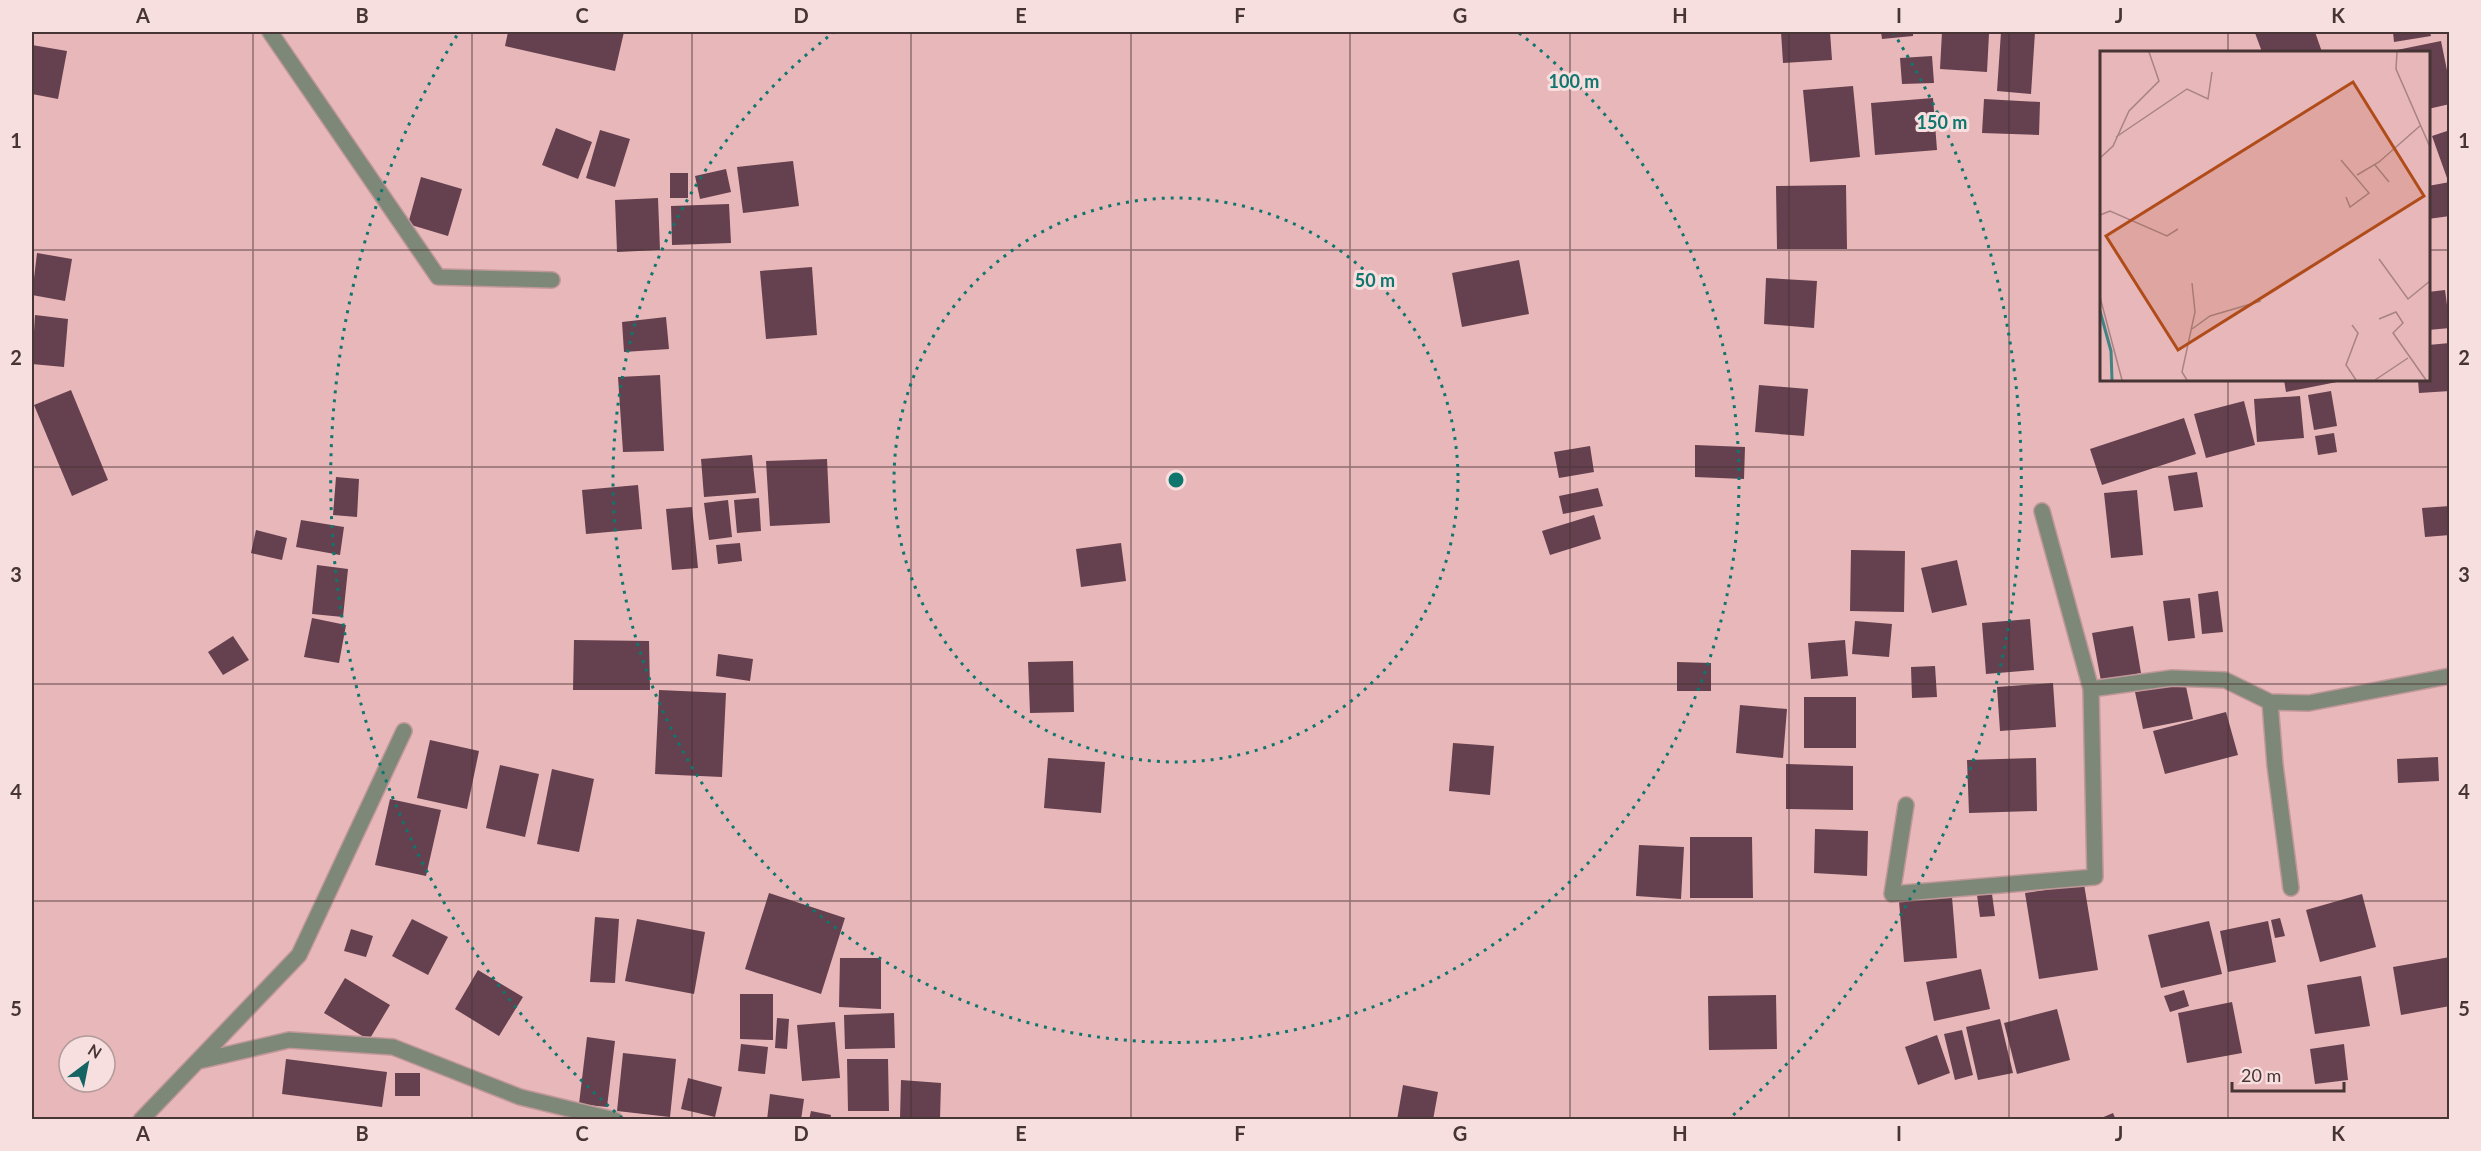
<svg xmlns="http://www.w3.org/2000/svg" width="2481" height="1151" font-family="Lato,sans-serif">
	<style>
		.building { fill: #65404e }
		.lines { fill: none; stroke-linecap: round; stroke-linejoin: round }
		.minor-casing { stroke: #c19899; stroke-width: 18 }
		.minor { stroke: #7e8879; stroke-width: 15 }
		.grid { fill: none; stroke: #473435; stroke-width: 1.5; stroke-opacity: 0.55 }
		.ring { fill: none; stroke: #0f766e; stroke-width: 3; stroke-dasharray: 3 6 }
		.inset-river { fill: none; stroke: #428383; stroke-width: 3 }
		.inset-road { fill: none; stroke: #a88384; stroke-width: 1.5 }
		.view { fill: #b04c1a; fill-opacity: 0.15; stroke: #b04c1a; stroke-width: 3 }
		.inset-edge { fill: none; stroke: #473435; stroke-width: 3 }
		.centre { fill: #0f766e; stroke: #f8dfdf; stroke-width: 3 }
		.ring-label { font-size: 18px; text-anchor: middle; font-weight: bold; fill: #0f766e; stroke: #f8dfdf; stroke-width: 6; stroke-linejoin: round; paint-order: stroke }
		.neatline { fill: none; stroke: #473435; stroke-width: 2 }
		.grid-label { font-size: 20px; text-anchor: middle; font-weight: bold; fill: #473435 }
	</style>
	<rect width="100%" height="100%" fill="#e8b7b9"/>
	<path class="building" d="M508,32h116l-9,39 -110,-25z
		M1781,32h49l2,28 -49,3z
		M1881,32h32v4l-31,3z
		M1942,32l47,2 -2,38 -47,-3z
		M2001,32h34l-4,62 -34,-3z
		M2259,32h56l7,20h-60l-7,-19z
		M2393,32h37l1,4 -37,6z
		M2441,41l9,44v19l-22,5v-57l-36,-1z
		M32,45l35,6 -9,48 -26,-5z
		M1932,56l2,27 -32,1 -2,-26z
		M1853,86l7,71 -50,5 -7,-72z
		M1933,98l4,52 -62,5 -4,-52z
		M1984,99l56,3 -1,33 -57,-2z
		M556,128l36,14 -14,37 -36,-14z
		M600,130l30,9 -15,48 -29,-9z
		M2450,130v47l-3,1 -15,-42z
		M793,161l6,45 -56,7 -6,-46z
		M726,169l5,23 -31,7 -5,-23z
		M670,173h18v25h-18z
		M421,177l41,12 -14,47 -40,-12z
		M2450,182v34l-22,3v-33z
		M1846,185l1,64h-70l-1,-63z
		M658,198l2,52 -43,2 -2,-52z
		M729,204l2,39 -59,2 -1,-39z
		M37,253l35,6 -7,42 -33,-6z
		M1519,260l10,54 -67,13 -10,-54z
		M812,267l5,68 -51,4 -6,-68z
		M1766,278l51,3 -3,47 -50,-4z
		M2445,290l5,38 -22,2v-38z
		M35,315l33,4 -4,48 -32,-3z
		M666,317l3,32 -45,3 -2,-30z
		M2450,343v48l-31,2 -1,-13h10v-35z
		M660,375l4,76 -41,1 -5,-75z
		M2284,380h53v2l-51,10z
		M1759,385l49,4 -4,47 -49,-4z
		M71,390l37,90 -36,16 -38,-91z
		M2331,391l6,35 -23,4 -6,-35z
		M2300,396l4,42 -47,4 -3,-43z
		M2244,401l11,44 -49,13 -12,-44z
		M2184,418l12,36 -94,31 -12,-36z
		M2334,433l3,19 -19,3 -3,-19z
		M1695,445l50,2 -1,32 -49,-2z
		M1590,446l4,26 -35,6 -5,-26z
		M752,455l4,38 -52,4 -3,-38z
		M827,459l3,64 -60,3 -4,-65z
		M2197,472l6,35 -29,4 -6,-35z
		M336,477l23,2 -2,38 -24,-2z
		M638,485l4,44 -56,5 -4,-44z
		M1598,488l5,18 -40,8 -4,-18z
		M2137,490l6,65 -32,3 -7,-65z
		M759,498l2,33 -24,2 -3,-33z
		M728,500l4,37 -23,3 -5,-37z
		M2450,506v29l-25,2 -3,-29z
		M692,507l6,61 -26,2 -6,-61z
		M1594,515l7,24 -51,16 -8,-24z
		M301,520l43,7 -4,28 -44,-8z
		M256,530l31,8 -5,22 -31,-7z
		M740,543l2,18 -24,3 -2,-19z
		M1121,543l5,38 -45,6 -5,-38z
		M1851,550l54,1 -1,61 -54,-1z
		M1957,560l10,45 -35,8 -11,-45z
		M317,565l31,4 -5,48 -31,-3z
		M2218,591l5,41 -21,2 -4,-40z
		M2190,598l5,40 -27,3 -5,-40z
		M312,618l34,7 -7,38 -35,-6z
		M2030,619l4,51 -48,4 -4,-51z
		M1855,621l37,3 -3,33 -37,-3z
		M2133,626l8,47 -40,8 -9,-48z
		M233,636l16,24 -26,15 -15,-23z
		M574,640l75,1 1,49h-77z
		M1845,640l3,36 -37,3 -3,-36z
		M718,654l35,5 -3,22 -34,-5z
		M1073,661l1,51 -44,1 -2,-51z
		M1677,662l34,1v28h-34z
		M1935,666l2,31 -25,1 -1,-31z
		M2185,682l8,37 -50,10 -8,-37z
		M2053,683l3,44 -56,4 -3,-44z
		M659,690l67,3 -4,84 -67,-3z
		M1804,697h52v51h-52z
		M1740,705l47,4 -4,49 -47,-5z
		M2226,712l12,43 -73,19 -12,-43z
		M430,740l49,11 -12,58 -50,-11z
		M1453,743l41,3 -4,49 -41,-4z
		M2438,757l1,24 -41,2 -1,-24z
		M1048,758l57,4 -4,51 -57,-5z
		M2036,758l1,53 -68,2 -2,-53z
		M1786,764l67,2v44l-67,-1z
		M500,765l39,9 -14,63 -39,-9z
		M552,769l42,10 -15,73 -42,-8z
		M390,799l51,11 -15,66 -51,-11z
		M1815,829l53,2 -1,45 -53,-3z
		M1690,837h62l1,61h-63z
		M1639,845l45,2 -3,52 -45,-3z
		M2084,884l14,86 -59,9 -14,-86z
		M769,893l76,25 -24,76 -76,-25z
		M1992,894l3,22 -15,1 -3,-22z
		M2362,894l14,53 -56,15 -14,-52z
		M1952,897l5,61 -53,4 -5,-61z
		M595,917l24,2 -4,64 -25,-1z
		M2280,918l5,18 -10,2 -4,-18z
		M412,919l36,18 -20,38 -36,-19z
		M637,919l68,13 -11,62 -69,-13z
		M2209,921l13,53 -61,14 -13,-53z
		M2268,921l8,41 -48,10 -8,-41z
		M351,929l22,7 -7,21 -22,-6z
		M2450,957v49l-49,9 -8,-48z
		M840,958h41v51l-42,-2z
		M1981,969l9,40 -56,12 -8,-39z
		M478,970l45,27 -24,39 -44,-27z
		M2361,976l9,50 -55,8 -8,-49z
		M345,978l45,27 -21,35 -45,-27z
		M2184,990l5,16 -19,6 -6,-16z
		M740,994h33v46l-33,-1z
		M1776,995l1,54 -68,1 -1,-54z
		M2232,1002l10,51 -55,10 -9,-50z
		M2057,1009l13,51 -53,14 -13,-51z
		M894,1013l1,35 -50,1 -1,-34z
		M777,1018l12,1 -2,30 -12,-1z
		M2000,1019l13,54 -35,7 -12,-53z
		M835,1022l5,56 -38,3 -5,-56z
		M1962,1030l11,45 -18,5 -11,-46z
		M1937,1035l13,38 -32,12 -13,-38z
		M587,1037l28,4 -8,66 -28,-3z
		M741,1044l27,3 -3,27 -27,-3z
		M2344,1044l4,36 -33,4 -5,-35z
		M623,1053l53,6 -6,58 -53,-6z
		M286,1059l101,13 -5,35 -100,-13z
		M847,1059h41l1,52h-41z
		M395,1073h25v23h-25z
		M688,1078l34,9 -7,30 -34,-8z
		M901,1080l40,3 -1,36 -40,-1z
		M1403,1085l35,7 -5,28h-36z
		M770,1094l34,5 -3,21h-34z
		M811,1111l20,4 -1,5h-21z
		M2113,1113l3,7h-17v-1z"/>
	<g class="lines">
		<g class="minor-casing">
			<path id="minor" d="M270,32l168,245 114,3
				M2091,689l81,-11 53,2 45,22 39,1 141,-27
				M2270,702l5,63 16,123
				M1906,805l-14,89 203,-17 -4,-188 -49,-178
				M199,1061l90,-21 104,7 127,50 95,23
				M141,1120l158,-165 105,-224"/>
		</g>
		<use href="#minor" class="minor"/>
	</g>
	<path class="grid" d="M253,32v1088M472,32v1088M692,32v1088M911,32v1088M1131,32v1088M1350,32v1088M1570,32v1088M1789,32v1088M2009,32v1088M2228,32v20M32,250h2070M2428,250h22M2228,380v740M32,467h2418M32,684h2418M32,901h2418"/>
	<g class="ring">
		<circle cx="1176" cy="480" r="282"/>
		<path d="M1519 33A563 563 0 1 1 833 33"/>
		<path d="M622 1118A845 845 0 0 1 459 32M1893 32A845 845 0 0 1 1730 1118"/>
	</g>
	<g transform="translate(2100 51)">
		<rect width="330" height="330" fill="#e8b7b9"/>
		<path class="inset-river" d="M0,260l11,40 1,29"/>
		<path class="inset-road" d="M297,1l-1,17 34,78M16,86l71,-48 21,10 4,-27M0,107l13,-12 16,-35 30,-30 -10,-29M241,109l28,33 -19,14 -4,-10M275,114l14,17M257,124l22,-13 42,-37M0,164l10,-4 57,25 11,-7M279,208l29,40 22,-18M0,246l22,83M279,268l17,-7 7,11 -10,10 33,47M252,274l6,8 -12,32 10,15M92,278l18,-13 51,-15M87,329l-5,-8 13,-60 -3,-29M275,329l33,-22"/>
		<path class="view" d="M253,31l71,114 -246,154 -72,-114z"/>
		<rect width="330" height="330" class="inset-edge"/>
	</g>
	<circle cx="1176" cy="480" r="9" class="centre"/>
	<g class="ring-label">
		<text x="1574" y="88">100 m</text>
		<text x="1942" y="129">150 m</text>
		<text x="1375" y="287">50 m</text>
	</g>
	<rect width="2481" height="1151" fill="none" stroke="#f8dfdf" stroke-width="66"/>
	<g transform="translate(87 1064) rotate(32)"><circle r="28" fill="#f8dfdf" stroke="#b19b9b" stroke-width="1.5"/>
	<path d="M0-4.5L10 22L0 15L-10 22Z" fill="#156464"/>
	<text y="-9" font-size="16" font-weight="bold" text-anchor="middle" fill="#473435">N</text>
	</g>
	<path d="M2232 1082v9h112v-9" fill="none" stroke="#473435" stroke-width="3"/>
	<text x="2241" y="1082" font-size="18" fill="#473435" stroke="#f8dfdf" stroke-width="4.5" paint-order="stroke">20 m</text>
	<rect x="33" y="33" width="2415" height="1085" class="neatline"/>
	<g class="grid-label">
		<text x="143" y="23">A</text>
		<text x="362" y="23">B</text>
		<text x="582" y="23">C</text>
		<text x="801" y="23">D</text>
		<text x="1021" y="23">E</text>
		<text x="1240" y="23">F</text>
		<text x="1460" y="23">G</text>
		<text x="1680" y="23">H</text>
		<text x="1899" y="23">I</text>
		<text x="2119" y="23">J</text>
		<text x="2338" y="23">K</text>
		<text x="16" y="148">1</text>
		<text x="2464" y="148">1</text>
		<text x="16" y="365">2</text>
		<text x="2464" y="365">2</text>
		<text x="16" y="582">3</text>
		<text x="2464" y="582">3</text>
		<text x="16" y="799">4</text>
		<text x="2464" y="799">4</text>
		<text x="16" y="1016">5</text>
		<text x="2464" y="1016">5</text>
		<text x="143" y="1141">A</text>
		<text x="362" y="1141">B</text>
		<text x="582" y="1141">C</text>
		<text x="801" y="1141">D</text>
		<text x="1021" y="1141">E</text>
		<text x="1240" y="1141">F</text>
		<text x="1460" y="1141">G</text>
		<text x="1680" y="1141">H</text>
		<text x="1899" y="1141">I</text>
		<text x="2119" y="1141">J</text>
		<text x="2338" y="1141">K</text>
	</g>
</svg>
